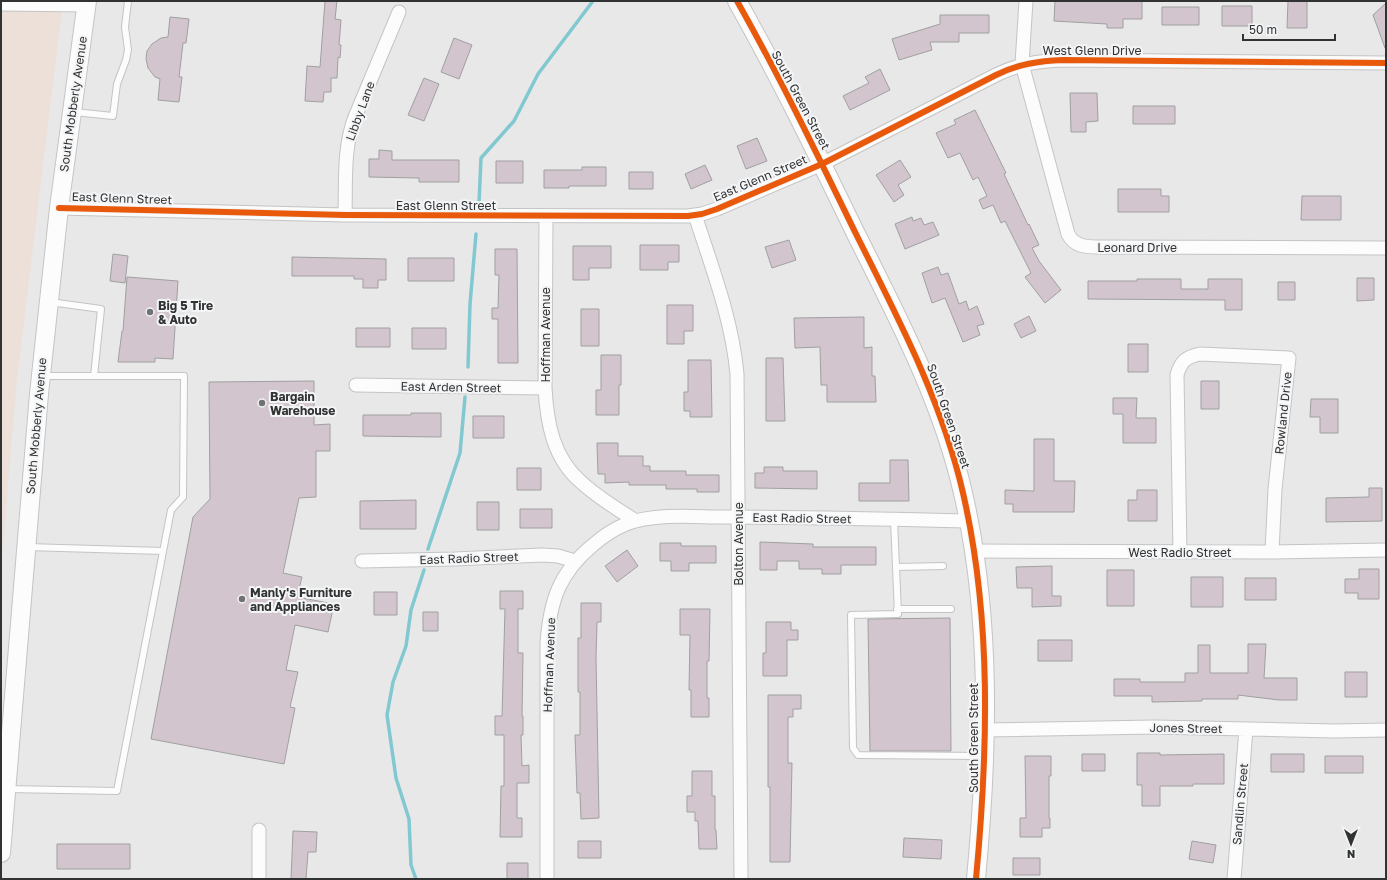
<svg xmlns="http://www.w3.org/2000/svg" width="1387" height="880" font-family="'Golos Text',sans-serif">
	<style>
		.education { fill: #ece0d9 }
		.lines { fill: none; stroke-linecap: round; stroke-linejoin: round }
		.stream { stroke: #82c8d1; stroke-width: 3.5 }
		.building { fill: #d2c5ce; stroke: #a0a0a0 }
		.lane-casing { stroke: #c4c4c4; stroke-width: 8 }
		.street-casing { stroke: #c4c4c4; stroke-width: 15 }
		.secondary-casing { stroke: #c4c4c4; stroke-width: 20 }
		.lane { stroke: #fcfcfc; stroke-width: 6 }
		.street { stroke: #fcfcfc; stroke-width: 13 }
		.secondary { stroke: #fcfcfc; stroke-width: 18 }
		.cycleway-casing { stroke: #f4f5f7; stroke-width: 8 }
		.cycleway { stroke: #e8590c; stroke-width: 6 }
		.poi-dot { fill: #717272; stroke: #f4f5f7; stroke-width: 1.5 }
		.labels { text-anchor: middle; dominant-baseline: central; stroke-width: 4; stroke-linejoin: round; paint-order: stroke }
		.street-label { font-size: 12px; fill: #313232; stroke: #f4f5f7 }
		.poi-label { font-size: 12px; font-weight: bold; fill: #313232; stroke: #f4f5f7; text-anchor: start }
	</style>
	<rect width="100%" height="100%" fill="#e8e8e9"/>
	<path class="education" d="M1,1h62l-46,379 -16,187z"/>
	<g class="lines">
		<path class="stream" d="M479,203l2,-45 33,-37 24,-47 55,-73
			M468,367l2,-63 6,-70
			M428,549l32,-96 5,-56
			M416,879l-5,-14 -2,-46 -13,-41 -9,-63 6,-33 13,-36 5,-36 13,-40"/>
	</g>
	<path class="building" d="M325,1h12l-2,18 6,1 -2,25h2l-1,13 -2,-1 -1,21h-6v14h-7l-1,10 -18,-1 2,-35 13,1z
		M1055,1h87v18h-19v9h-16v-4l-53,-3z
		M1288,1h19v27h-20z
		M1386,3v44l-1,1 -12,-33z
		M1222,6h30v20h-30z
		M1162,7h37v18h-37z
		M940,15h49v18h-30v9h-29l2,8 -33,10 -7,-21 48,-15z
		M170,17l19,2 -3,24h-3l-4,34h3l-3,25 -21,-2 2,-21 -5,-2 -7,-9 -2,-9 1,-8 5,-7 9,-6 7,-1z
		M454,38l18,7 -13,34 -18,-7z
		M880,69l10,21 -40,20 -7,-14 26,-13 -4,-6z
		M424,78l15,6 -15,37 -16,-6z
		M1070,93h27l1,28 -12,1v10h-15z
		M1133,106h42v18h-42z
		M975,110l31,63 -2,1 24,51 1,-1 10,21 -7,3 7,13 22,29 -16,13 -20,-26 6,-4 -26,-52 -4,2 -8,-18 -10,4 -4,-9 8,-4 -9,-19 -5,3 -13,-27 -12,5 -12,-25 20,-9 -2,-4z
		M757,138l10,23 -21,8 -9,-23z
		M379,150l13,1v9h67v22h-40v-4l-50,-1v-18h10z
		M900,160l11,17 -13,8 6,10 -10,7 -18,-27z
		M496,161h27v22h-27z
		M705,165l7,15 -21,9 -6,-15z
		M582,167h24v19h-37v2h-25v-18h38z
		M629,172h24v17h-24z
		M1118,189h43v7h8v16h-51z
		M1302,196h39v24h-40z
		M912,217l1,4 8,-3 3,7 9,-3 6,13 -34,14 -10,-25z
		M789,240l7,20 -24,8 -7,-21z
		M640,245h39v17h-11v8h-28z
		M573,246h38v22h-22v12h-16z
		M495,249h22l1,114h-20v-44h-6v-11h6l1,-33h-4z
		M113,254l15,2 -3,27 -15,-2z
		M292,257l94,2v21h-8v8h-15v-9h-9v-3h-62z
		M408,258h46v23h-46z
		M938,267l3,8 7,-2 11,31 7,-3 3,9 8,-4 7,18 -7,2 3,9 -17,7 -18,-44 -13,5 -10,-30z
		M127,277l51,4 -5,78 -18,-1v4h-37l4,-31h1z
		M1357,278h17v22l-17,1z
		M1137,279h44v10h27v-10h34v31h-17v-10l-137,-1v-18h49z
		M1278,282h17v18h-17z
		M667,305h26v26h-9v13h-17z
		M581,309h18v37h-18z
		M1029,316l7,15 -15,7 -7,-14z
		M864,317v31l8,-1v29h3l1,26h-49v-17h-6l-1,-38 -25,1 -1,-30z
		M356,328h34v19h-34z
		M412,328h34v21h-34z
		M1128,344h20v28h-20z
		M601,355h20v30h-2v30h-23v-25h5z
		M766,358h17l2,63h-19z
		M688,360h23l1,57h-22v-6h-6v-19h4z
		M314,381v44l16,-1v27h-14v46l-17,1 -16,75 19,4 -5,20 37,7 -6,28 -33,-7 -9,45 12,2 -8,35 5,1 -11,56 -133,-25 42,-222 17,-18 -1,-117z
		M1201,381h18v28h-18z
		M1113,398h24l-1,20h20v25h-33v-29h-10z
		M1311,399h27v34h-18v-16h-10z
		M411,413h30v24l-78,-1v-21h48z
		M473,416h31v22h-31z
		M1034,439h20v42h21l-1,31h-61v-8h-8v-14l29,1z
		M597,443h21v13h25v10h7v5h36v4h33v17h-22v-3h-31v-4h-37v-3l-24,1v-9h-7z
		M890,460h18l1,41h-50v-18h31z
		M764,467h19v4h34v18l-62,-1v-15h9z
		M517,468h24v22h-24z
		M1369,488h13v33l-56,1v-24l43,-1z
		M1137,490h20v31h-29v-21h9z
		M416,500v29h-56v-28z
		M477,502h22v28h-22z
		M520,509h32v19h-32z
		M760,542l53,2v3h63v18h-35v9h-19v-5h-23v-8h-22v9h-17z
		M660,543h21v3h35v17h-27v8h-18v-10h-11z
		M627,550l11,16 -21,16 -12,-16z
		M1052,566v30h9v10l-29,1v-19h-15l-1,-21z
		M1359,569h20v30h-21v-6h-13v-14h14z
		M1107,570h27v36h-27z
		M1191,577h32v30h-32z
		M1245,578h31v22h-31z
		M500,591h23v18h-5v44h5l-1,63h1v19h-2l1,31 7,-1v18h-12v35h5v19h-22l1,-51h3v-51h-9v-19h7l3,-107h-5z
		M374,592h23v23h-23z
		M581,603h20v19h-4l-1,35 3,161 -18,1 -1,-26h-3l-2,-58h5v-43h-2v-54h3z
		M680,609h30l-1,52h-2v37h2v19h-18v-27h-2l1,-55h-10z
		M423,612h15v19h-15z
		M950,618l1,133h-81l-2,-132z
		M766,622h25v8h7v10h-11v36h-24v-23h3z
		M1038,640h34v21h-34z
		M1248,644h18l-2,34h33v22h-18l-41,-5v4h-36v2l-50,1v-6h-38v-17h26v3h45v-9h13v-28h12v28h38z
		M1345,672h22v25h-22z
		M768,695h33v14h-8v8h-5v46h4l-2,99h-20v-75h-2z
		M1137,753h23v2l64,-1v30h-31v2h-33v20h-18v-21h-5z
		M1082,754h23v17h-23z
		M1271,754h33v18h-33z
		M1025,756h26v20h-2v42h1v10h-8v9h-22v-19h6z
		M1325,756h38v17h-38z
		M692,771h20v25h3v34h1l1,19h-18l-1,-28h-3v-9h-8v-16h5z
		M293,831l24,1 -1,20h-8l-2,27h-15z
		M904,838l38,2 -1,19 -38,-2z
		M578,841h23v17h-23z
		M1192,841l24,4 -3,18 -24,-4z
		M57,844h73v25h-73z
		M1013,858h27v17h-27z
		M507,863h21v16h-21z"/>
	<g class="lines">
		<g class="lane-casing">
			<path id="lane" d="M74,112l39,4 4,-32 9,-24 2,-10 -3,-23 3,-26
				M50,302l51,7 -7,67
				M894,520l4,94 -47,1 2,133 5,7 125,1
				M27,547l136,4
				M896,567l47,-1
				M897,609h54
				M7,789l110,2 54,-281 12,-13 1,-121h-142"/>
		</g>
		<g class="street-casing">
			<path id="street" d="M1026,1l-4,63 46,170c6,12 17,13 29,13l289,1
				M1,4l85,1
				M59,208l286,7 343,1 14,-2 15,-5 105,-45 174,-89c22,-11 43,-14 67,-15l323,3
				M345,215c1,-33 -2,-67 10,-98l44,-105
				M695,215c17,53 37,104 42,159l4,505
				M546,216l-1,172c2,35 8,70 36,94 16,15 36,27 55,39
				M356,385l189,3
				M974,551l298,1 114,-2
				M1180,552l-3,-177c4,-14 9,-18 23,-21l89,4 -14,131 -3,63
				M362,561l93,-2 87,-4 16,1 17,5
				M985,730l169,-3 180,4 52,-1
				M259,830v49
				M547,879v-236c3,-42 12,-70 46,-98 9,-8 21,-16 33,-21 30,-11 66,-7 98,-7 82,0 163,2 245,4
				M1234,879l12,-150"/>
		</g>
		<g class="secondary-casing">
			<path id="secondary" d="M737,1c43,76 81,155 119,233 42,84 86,167 107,259 29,126 25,258 13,386
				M1,853l38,-459 20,-186 28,-207"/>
		</g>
		<use href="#lane" class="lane"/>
		<use href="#street" class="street"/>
		<use href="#secondary" class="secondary"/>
		<g class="cycleway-casing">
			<path id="cycleway" d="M737,1c43,76 81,155 119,233 42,84 86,167 107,259 29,126 25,258 13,386
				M59,208l286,7 343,1 14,-2 15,-5 105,-45 174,-89c22,-11 43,-14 67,-15l323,3"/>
		</g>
		<use href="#cycleway" class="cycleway"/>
	</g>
	<g class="poi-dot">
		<circle cx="150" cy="312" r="4"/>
		<circle cx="262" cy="403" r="4"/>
		<circle cx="242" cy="599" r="4"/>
	</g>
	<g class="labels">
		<g class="street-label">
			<text x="1092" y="50">West Glenn Drive</text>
			<text transform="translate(801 100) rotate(62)">South Green Street</text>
			<text transform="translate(73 104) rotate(-82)">South Mobberly Avenue</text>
			<text transform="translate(360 111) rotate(-70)">Libby Lane</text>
			<text transform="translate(760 178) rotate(-23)">East Glenn Street</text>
			<text transform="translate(122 198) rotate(2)">East Glenn Street</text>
			<text x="446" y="205">East Glenn Street</text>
			<text x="1137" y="247">Leonard Drive</text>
			<text transform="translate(545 335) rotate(-90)">Hoffman Avenue</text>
			<text transform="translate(451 387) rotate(1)">East Arden Street</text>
			<text transform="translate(1283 413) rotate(-84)">Rowland Drive</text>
			<text transform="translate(949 416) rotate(71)">South Green Street</text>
			<text transform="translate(36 426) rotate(-85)">South Mobberly Avenue</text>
			<text transform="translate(802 518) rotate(1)">East Radio Street</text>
			<text transform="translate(738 544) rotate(-90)">Bolton Avenue</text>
			<text x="1180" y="552">West Radio Street</text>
			<text transform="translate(469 558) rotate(-2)">East Radio Street</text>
			<text transform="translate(549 665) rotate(-88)">Hoffman Avenue</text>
			<text transform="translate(1186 728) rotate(1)">Jones Street</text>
			<text transform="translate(973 738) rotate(-90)">South Green Street</text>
			<text transform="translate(1240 804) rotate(-85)">Sandlin Street</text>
		</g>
		<g class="poi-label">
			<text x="158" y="305">Big 5 Tire<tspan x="158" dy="14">&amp; Auto</tspan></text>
			<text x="270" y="396">Bargain<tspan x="270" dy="14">Warehouse</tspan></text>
			<text x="250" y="592">Manly's Furniture<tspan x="250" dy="14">and Appliances</tspan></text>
		</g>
	</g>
	<rect width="1387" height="880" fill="none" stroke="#313232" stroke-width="4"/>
	<g transform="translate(1351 844) rotate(180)" stroke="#f4f5f7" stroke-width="3" paint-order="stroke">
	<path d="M0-3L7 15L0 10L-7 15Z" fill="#313232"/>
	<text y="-6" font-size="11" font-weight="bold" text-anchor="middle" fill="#313232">N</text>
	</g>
	<path d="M1243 34v6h92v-6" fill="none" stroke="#313232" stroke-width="2"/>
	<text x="1249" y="34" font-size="12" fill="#313232" stroke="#f4f5f7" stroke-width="3" paint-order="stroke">50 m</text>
</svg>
